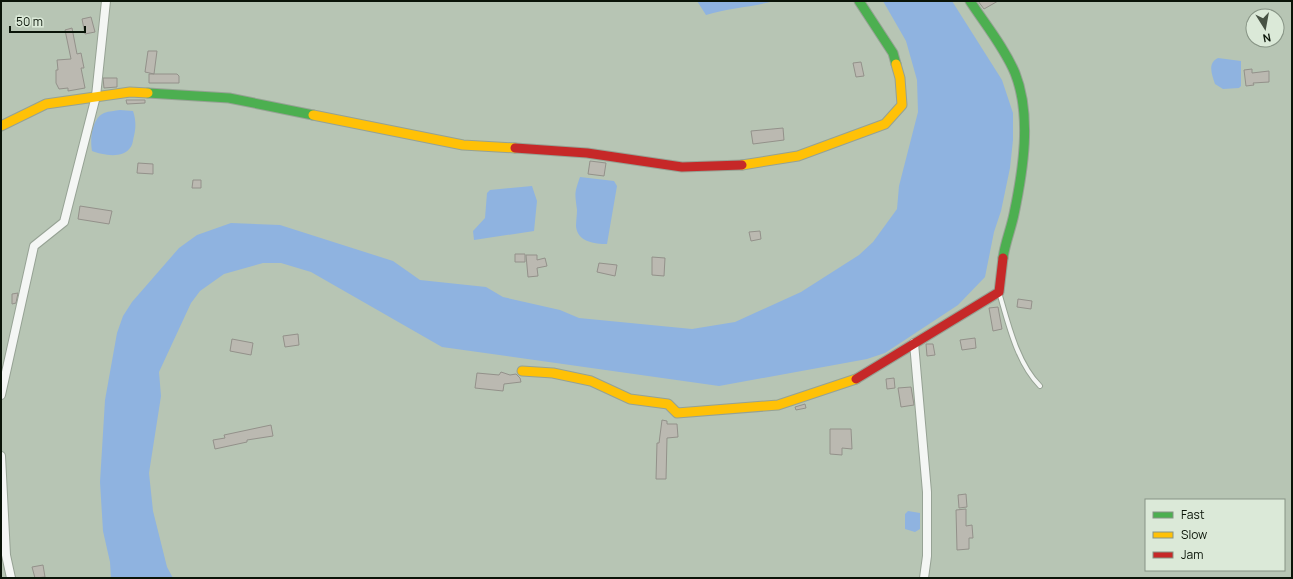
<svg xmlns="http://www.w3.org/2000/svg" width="1293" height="579" font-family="Manrope,sans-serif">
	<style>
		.water { fill: #8fb3e0 }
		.building { fill: #bbb9b1; stroke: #93918a }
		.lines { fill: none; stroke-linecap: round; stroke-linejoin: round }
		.lane-casing { stroke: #96a294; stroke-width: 6 }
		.street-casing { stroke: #96a294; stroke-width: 10 }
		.fast-casing { stroke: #96a294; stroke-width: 11 }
		.slow-casing { stroke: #96a294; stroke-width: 11 }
		.jam-casing { stroke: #96a294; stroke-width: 11 }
		.lane { stroke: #f4f6f4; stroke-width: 4 }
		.street { stroke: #f4f6f4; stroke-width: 8 }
		.fast { stroke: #4caf50; stroke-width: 9 }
		.slow { stroke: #ffc107; stroke-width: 9 }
		.jam { stroke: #c62828; stroke-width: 9 }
	</style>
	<rect width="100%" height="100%" fill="#b7c5b4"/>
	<path class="water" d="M697,1h77c-22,6 -45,7 -68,14z
		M883,1h69l50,79 11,33v27l-3,28 -9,43 -7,21 -9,45 -27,28 -73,48 -18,6 -148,27 -277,-39 -131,-75 -30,-9h-18l-39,11 -24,17 -9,12 -32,69 2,24 -12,77 4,38 14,56 6,11h-62l-1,-16 -7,-31 -3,-49 5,-82 12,-67 6,-17 9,-14 47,-54 18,-13 34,-12 49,2 113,36 27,19 66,7 17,10 57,13 19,8 113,11 43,-7 66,-30 58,-37 14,-13 24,-33 2,-23 19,-74 -1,-32 -11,-39z
		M1218,58l23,3v25l-2,2 -16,1 -8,-5c-3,-9 -8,-21 3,-26z
		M120,110l13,1c3,9 3,16 1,25 -1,3 -1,9 -4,12 -7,11 -28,7 -38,3 -2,-11 -1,-32 12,-38 5,-2 11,-2 16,-3z
		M580,177l34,4 3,5 -10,58c-12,0 -30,-2 -31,-18 0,-5 1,-11 1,-16 -2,-17 -3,-16 3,-33z
		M532,186l5,15 -3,30 -60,9 -1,-9 12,-13 2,-25 3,-3z
		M908,511l12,2v16l-5,3 -10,-3v-15z"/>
	<path class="building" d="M978,1h20l-14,8z
		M91,17l4,15 -10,2 -3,-15z
		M72,28l5,26 4,-1 3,15h-3l4,20 -17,3v-3l-9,1 -3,-6v-13h2l-1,-10 14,-1 -6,-29z
		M148,51h9l-3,23 -9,-2z
		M861,62l3,14 -8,1 -3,-14z
		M1252,69v4l17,-2v11l-16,1 1,2 -8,1 -2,-16z
		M149,74h28l2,2v7h-30z
		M103,78h14v9l-13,1z
		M126,100h19v3l-18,1z
		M783,128l1,12 -31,4 -2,-13z
		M590,161l16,2 -2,13 -16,-2z
		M138,163l15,1v10l-16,-1z
		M193,180h8v8h-9z
		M80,206l32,5 -3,13 -31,-5z
		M760,231l1,8 -10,2 -2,-9z
		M515,254h10v8h-10z
		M526,255h11v5l8,-2 2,8 -10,2 1,8 -10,1z
		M652,257l13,1 -1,18 -12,-1z
		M599,263l18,2 -2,11 -18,-4z
		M18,293l-2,10 -4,1v-10z
		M1018,299l14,2 -1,8 -14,-2z
		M998,307l4,22 -9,2 -4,-23z
		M298,334l1,11 -14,2 -2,-11z
		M975,338l1,10 -14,2 -2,-10z
		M232,339l21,4 -2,12 -21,-4z
		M926,344h7l2,11 -8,1z
		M501,372l9,3 6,-1 4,4 1,4 -17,2 -1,7 -28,-3 2,-15 22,2z
		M894,378l1,10 -8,1 -1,-10z
		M911,387l3,18 -13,2 -3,-19z
		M805,404l1,4 -10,2 -1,-3z
		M662,420l5,1v3h10l1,13 -11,1 -1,41h-10l1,-36h2z
		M271,425l2,11 -26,4v2l-32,7 -2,-9 12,-2 -1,-3z
		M830,429h21l1,20 -10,-1v7l-12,-1z
		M966,494l1,13 -8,1 -1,-13z
		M966,509v17l6,-1 1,13h-4v11l-12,1 -1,-40z
		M43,565l2,12 -10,1 -3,-11z"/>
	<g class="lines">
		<g class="lane-casing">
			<path id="lane" d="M999,292c9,31 18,71 41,94"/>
		</g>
		<g class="street-casing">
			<path id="street" d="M914,343l13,149v64l-3,22
				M1,395l33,-149 30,-24 32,-126 10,-95
				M1,456l5,99 5,23"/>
		</g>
		<g class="fast-casing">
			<path id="fast" d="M859,1l34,52 3,11
				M970,1c15,23 34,46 45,72 17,43 8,98 -1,141 -3,15 -9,29 -11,44
				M148,93l81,5 84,17"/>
		</g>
		<g class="slow-casing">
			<path id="slow" d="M313,115l150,30 52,3
				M1,126l45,-22 84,-12 18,1
				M742,165l56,-9 87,-32 17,-19 -2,-27 -4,-14
				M522,371l31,2 38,8 39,18 38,5 9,9 101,-8 78,-26"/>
		</g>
		<g class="jam-casing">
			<path id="jam" d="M515,148l72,5 95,14 60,-2
				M856,379l143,-87 4,-34"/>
		</g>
		<use href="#lane" class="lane"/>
		<use href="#street" class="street"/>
		<use href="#fast" class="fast"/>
		<use href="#slow" class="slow"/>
		<use href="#jam" class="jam"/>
	</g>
	<rect width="1293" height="579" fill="none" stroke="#0a1408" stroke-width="4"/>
	<rect x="1145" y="499" width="140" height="72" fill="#dbe9d8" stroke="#879485"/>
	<rect x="1153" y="512" width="20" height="6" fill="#4caf50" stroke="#879485"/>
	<text x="1181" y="519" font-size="12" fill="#0a1408">Fast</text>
	<rect x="1153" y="532" width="20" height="6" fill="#ffc107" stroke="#879485"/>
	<text x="1181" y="539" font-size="12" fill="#0a1408">Slow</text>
	<rect x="1153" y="552" width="20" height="6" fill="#c62828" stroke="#879485"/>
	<text x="1181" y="559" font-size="12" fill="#0a1408">Jam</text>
	<g transform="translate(1265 28) rotate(169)"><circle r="19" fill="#dbe9d8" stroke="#879485"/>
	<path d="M0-3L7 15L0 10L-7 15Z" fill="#475244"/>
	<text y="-6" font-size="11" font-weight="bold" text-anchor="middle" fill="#0a1408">N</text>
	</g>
	<path d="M10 26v6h75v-6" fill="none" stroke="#0a1408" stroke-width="2"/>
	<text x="16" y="26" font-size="12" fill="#0a1408" stroke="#dbe9d8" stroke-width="3" paint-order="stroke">50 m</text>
</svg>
